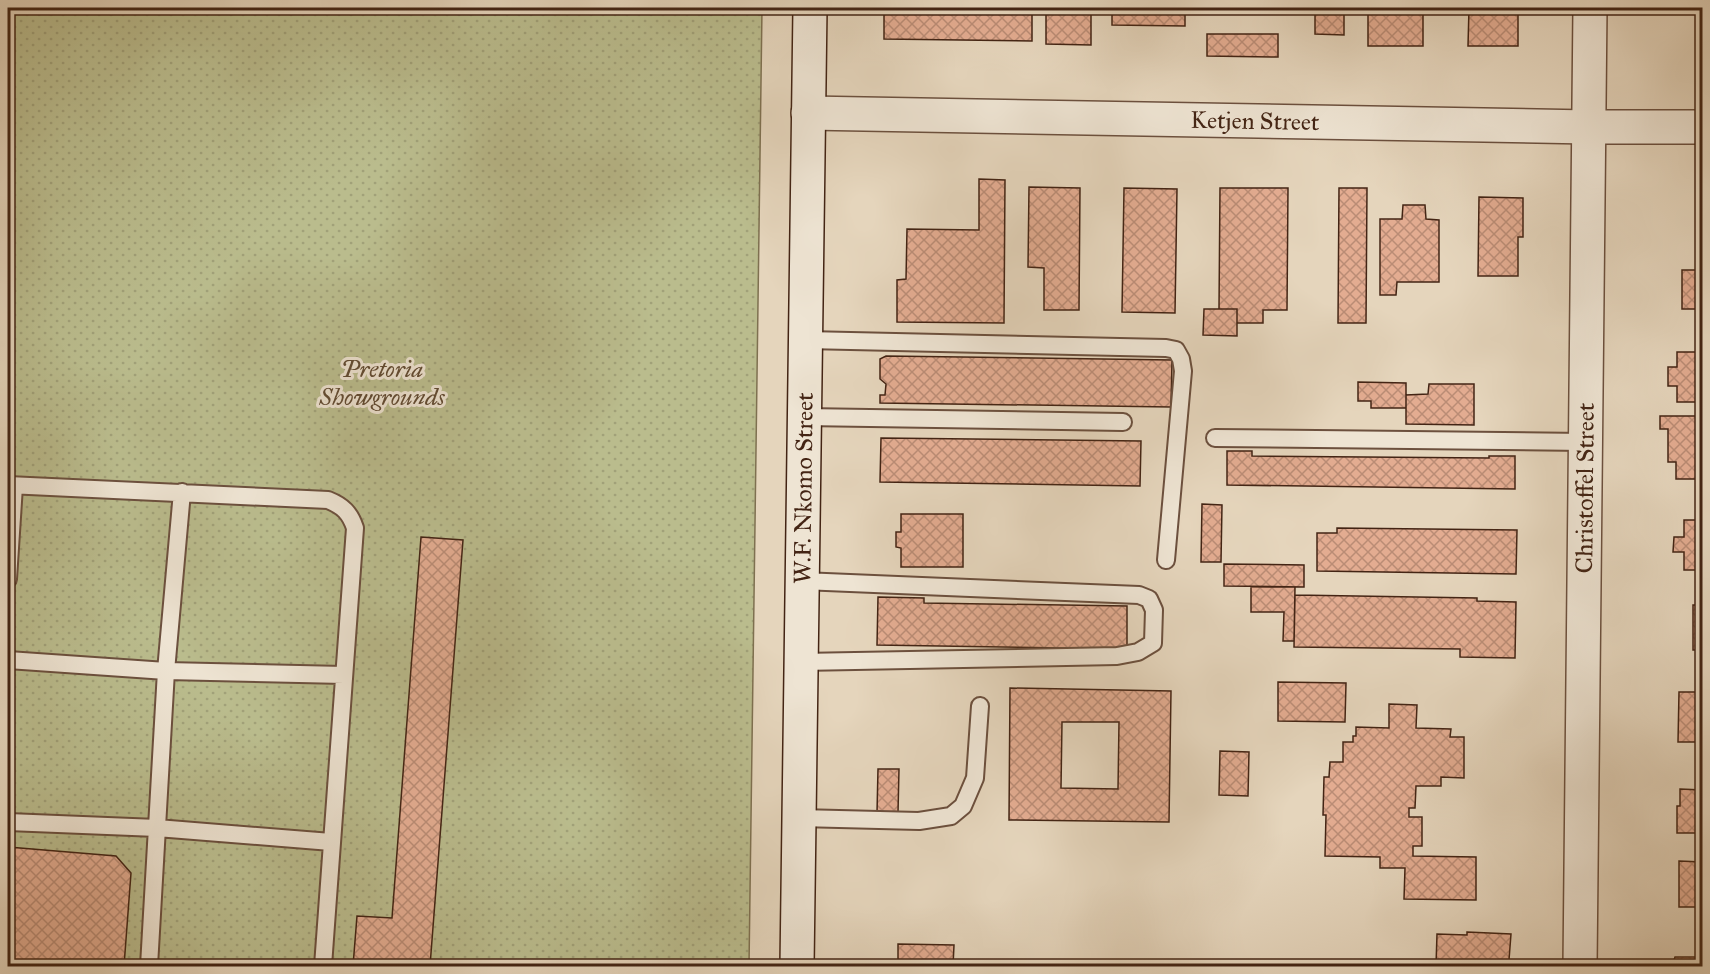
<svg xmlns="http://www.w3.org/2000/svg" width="1710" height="974" font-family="'IM FELL Great Primer',serif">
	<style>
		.park { fill: url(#park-dots); stroke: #7e7050; stroke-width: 1.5 }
		.building { fill: url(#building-cross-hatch); stroke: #432414; stroke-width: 1.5; fill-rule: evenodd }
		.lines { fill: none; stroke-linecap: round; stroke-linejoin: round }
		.lane-casing { stroke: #6c503e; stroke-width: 20 }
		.street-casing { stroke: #6c503e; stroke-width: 36 }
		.secondary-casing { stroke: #432414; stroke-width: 36 }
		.lane { stroke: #eee4d3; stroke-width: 16 }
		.street { stroke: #eee4d3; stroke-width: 33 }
		.secondary { stroke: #eee4d3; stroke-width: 33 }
		.labels { text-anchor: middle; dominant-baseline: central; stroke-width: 6; stroke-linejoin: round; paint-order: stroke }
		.street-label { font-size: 24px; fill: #432414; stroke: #eee4d3 }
		.park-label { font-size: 24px; font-style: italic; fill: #614a32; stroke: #eee4d3 }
	</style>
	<defs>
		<pattern id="park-dots" width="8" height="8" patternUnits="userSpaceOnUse" patternTransform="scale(1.5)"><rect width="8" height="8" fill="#babc8d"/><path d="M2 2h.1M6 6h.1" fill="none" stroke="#a1a179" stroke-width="1.8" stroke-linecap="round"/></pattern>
		<pattern id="building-cross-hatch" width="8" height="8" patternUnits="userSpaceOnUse" patternTransform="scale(1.5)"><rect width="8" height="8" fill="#e3ac91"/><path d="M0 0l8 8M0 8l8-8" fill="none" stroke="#ba8c75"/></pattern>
	</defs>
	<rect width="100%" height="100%" fill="#e5d5bc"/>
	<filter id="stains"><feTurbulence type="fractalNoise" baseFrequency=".00333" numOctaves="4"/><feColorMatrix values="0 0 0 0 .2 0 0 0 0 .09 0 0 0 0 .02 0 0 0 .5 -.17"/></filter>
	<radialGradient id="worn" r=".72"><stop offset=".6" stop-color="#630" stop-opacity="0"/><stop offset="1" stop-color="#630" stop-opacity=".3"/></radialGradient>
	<path class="park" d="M8,8h754l-13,958h-741z"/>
	<path class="building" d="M884,8h148v33l-148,-2z
		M1046,8h45v37l-45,-1z
		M1112,8h73v18l-73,-1z
		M1315,8h29v27l-29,-1z
		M1368,8h55v38h-55z
		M1469,8h49v38h-50z
		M1207,34h71v23l-71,-1z
		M979,179l26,1 -1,143 -107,-1v-42l9,-1 1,-50 72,1z
		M1029,187l51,1 -1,122h-35v-42l-16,-1z
		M1124,188l53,1 -2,124 -53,-1z
		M1220,188h68l-1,122h-24v13h-26v-14h-18z
		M1339,188h28l-1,135h-28z
		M1699,189h3v57h-3z
		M1479,197l44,1v39h-5v39h-40z
		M1403,205h22l1,14 13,1v62h-42l-1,13h-16v-76h22z
		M1699,265h3v44h-20v-39h17z
		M1204,309h33v27l-34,-1z
		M1677,352h25v50h-25v-16h-9v-19h9z
		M886,356l286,4 -1,47 -291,-4v-8h5l1,-11 -6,-5v-20z
		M1358,382l48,1v25h-35v-7h-13z
		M1429,384h45v41l-68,-1v-29l22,-1z
		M1660,416h42v63h-26v-17h-8v-33h-8z
		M881,438l260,3 -1,45 -260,-4z
		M1227,451h25v5l237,2v-2h26v33l-288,-4z
		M1202,504l20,1 -1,57h-20z
		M901,514h62v53h-62v-19l-5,-1v-15h5z
		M1684,520h18v50h-18v-18h-11l1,-15h10z
		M1337,528l180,2 -1,44 -199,-3v-38h20z
		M421,537l42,3 -33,426h-77l4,-50 35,2z
		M1224,564l80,1v22l-80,-1z
		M1251,587h44l-1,54h-11l1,-29h-33z
		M1295,595l182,3v3l39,1 -1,56 -55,-1v-8l-166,-2z
		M878,597l46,1v5l203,3v43l-250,-4z
		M1693,605h9v45h-9z
		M1278,682l68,1 -1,39 -67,-1z
		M1010,688l161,3 -2,131 -160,-2zM1062,722h57l-1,67 -57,-1z
		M1679,692h23v50h-24z
		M1389,704l28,1 -1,23 35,1 -1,8h14v41l-23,-1v9h-25l-1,22h-6v9h13v29h-9v10l63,1v43l-72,-1 1,-31h-25v-11l-55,-1 1,-41h-3l1,-38h5l1,-15h13v-20h10v-6h3v-9l33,1z
		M1220,751l29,1 -1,44 -29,-1z
		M878,769h21l-1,44h-21z
		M1680,789l22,1v43h-25v-27h3z
		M8,847l108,9 15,17 -7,93h-116z
		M1679,861l23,1v45h-23z
		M1467,932l44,2 -2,26h-6l-1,6h-66l1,-32 30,1z
		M898,944l56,1 -1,21h-55z
		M1675,957h27v9h-33v-6h5z"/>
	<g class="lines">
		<g class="lane-casing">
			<path id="lane" d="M806,340l360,8 10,2 5,9 2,12 -17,189
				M804,417l319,5
				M1215,438l370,4
				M8,485l320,15c15,6 22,13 27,28l-32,438
				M8,579l6,-93
				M8,660l158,11 178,4
				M801,662l316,-6 21,-4 15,-9 1,-33 -5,-11 -10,-4 -337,-14
				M799,818l120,3 32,-5 12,-10 12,-28 5,-72
				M8,822l149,6 174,14
				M149,966l17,-295 16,-179"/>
		</g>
		<g class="street-casing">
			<g id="street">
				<path id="s1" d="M808,113l781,14h113"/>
				<path id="s2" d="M1580,966l10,-958"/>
			</g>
		</g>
		<g class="secondary-casing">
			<g id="secondary">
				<path id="s3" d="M797,966l13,-958"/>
			</g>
		</g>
		<use href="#lane" class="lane"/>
		<use href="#street" class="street"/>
		<use href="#secondary" class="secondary"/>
	</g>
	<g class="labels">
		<g class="street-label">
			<text stroke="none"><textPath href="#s1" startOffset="447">Ketjen Street</textPath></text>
			<text stroke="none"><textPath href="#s3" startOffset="478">W.F. Nkomo Street</textPath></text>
			<text stroke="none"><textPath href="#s2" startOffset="478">Christoffel Street</textPath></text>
		</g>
		<g class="park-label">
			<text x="382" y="369">Pretoria<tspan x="382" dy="28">Showgrounds</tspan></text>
		</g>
	</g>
	<rect width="1710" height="974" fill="none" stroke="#e5d5bc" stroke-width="30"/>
	<rect x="9" y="9" width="1692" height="956" fill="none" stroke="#432414" stroke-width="3"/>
	<rect x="15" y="15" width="1680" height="944" fill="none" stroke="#432414" stroke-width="1.5"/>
	<rect width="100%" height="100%" filter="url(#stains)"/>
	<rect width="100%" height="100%" fill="url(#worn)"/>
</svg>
